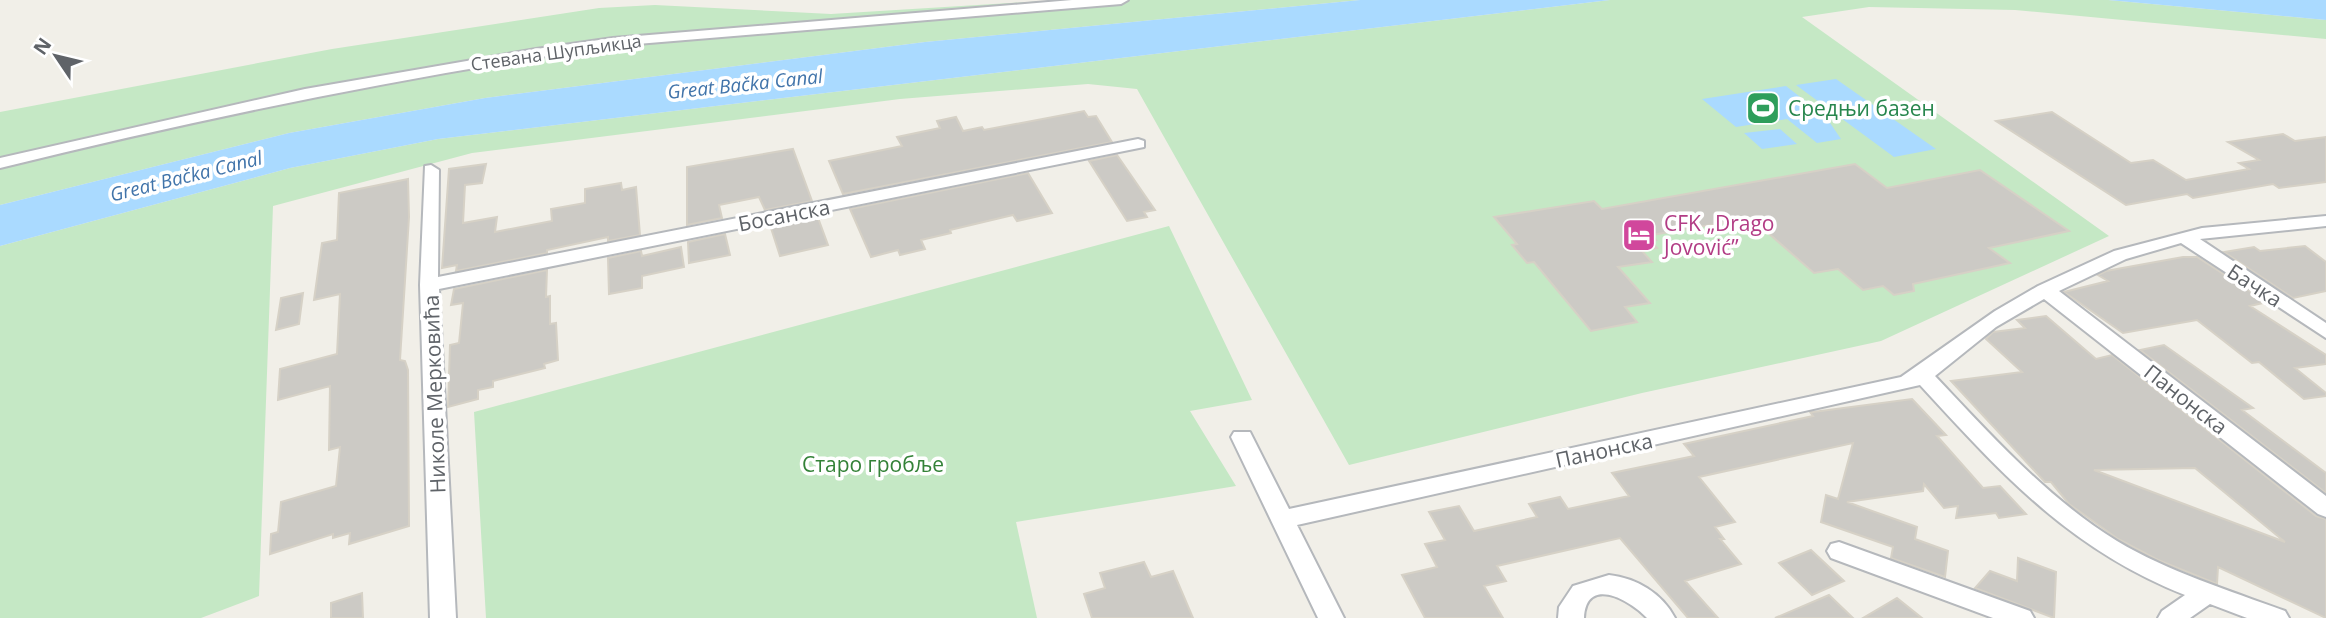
<svg xmlns="http://www.w3.org/2000/svg" width="2326" height="618" font-family="'Open Sans',sans-serif">
	<style>
		.green { fill: #c5e8c5 }
		.water { fill: #aadaff }
		.building { fill: #cccac5; stroke: #d6d1c6; stroke-width: 2; fill-rule: evenodd }
		.lines { fill: none; stroke-linecap: round; stroke-linejoin: round }
		.street-casing { stroke: #b5b8bc; stroke-width: 4 }
		.street { fill: #fff; fill-rule: evenodd }
		.labels { text-anchor: middle; dominant-baseline: central; stroke-width: 7; stroke-linejoin: round; paint-order: stroke }
		.far-street-label { font-size: 18px; fill: #5f6368; stroke: #fff }
		.far-water-label { font-size: 19px; font-style: italic; fill: #4174aa; stroke: #fff }
		.leisure-label { font-size: 21px; fill: #27864d; stroke: #fff; text-anchor: start }
		.street-label { font-size: 21px; fill: #5f6368; stroke: #fff }
		.hotel-label { font-size: 21px; fill: #b23c85; stroke: #fff; text-anchor: start }
		.park-label { font-size: 21px; fill: #348238; stroke: #fff }
	</style>
	<rect width="100%" height="100%" fill="#f1efe8"/>
	<path class="green" d="M1060,0h300l-435,42 -440,56 -196,35 -289,72v-93l332,-63 267,-41 56,-3 176,9z
		M1610,0h498l218,20v19l-311,-29 -146,-3 -67,10 307,219 -228,105 -239,52 -293,72 -212,-376 -49,-5 -188,15 -428,54 -199,53 -14,390 -58,22h-201v-372l290,-78 148,-29z
		M1169,226l83,174 -62,11 46,75 -220,36 21,96h-551l-12,-206z"/>
	<path class="water" d="M1360,0h250l-1172,139 -148,29 -290,78v-41l289,-72 196,-35 440,-56z
		M2108,0h218v20z
		M1836,79l100,70 -42,8 -98,-72z
		M1786,86l40,31 15,22 -24,4 -30,-24 -51,8 -34,-28z
		M1780,129l17,15 -35,5 -18,-16z"/>
	<path class="building" d="M1084,111l4,6 8,-1 16,26 -269,52 -14,-33 73,-15 -5,-9 43,-9 -3,-7 19,-4 7,14 19,-4 2,3z
		M2052,112l79,51 22,-3 33,20 63,-11 -10,-6 20,-3 -31,-18 55,-8 12,7 31,-4v45l-47,6 -6,-4 -80,14 -6,-4 -61,11 -130,-84z
		M793,149l19,52 -47,9 -6,-13 -40,8 3,13 -35,7v-58z
		M1117,155l38,55 -11,2 3,5 -20,4 -38,-60z
		M486,164l-4,19 -17,2 -2,38 34,-6 -2,15 57,-11 -1,-12 34,-6v-14l36,-6 1,7 14,-3 4,48 -32,6v-4l-61,13v3l-91,18 1,-6 -15,3 7,-99z
		M1855,164l32,24 93,-18 89,61 -80,17 21,15 -97,21 1,7 -20,4 -11,-9 -20,4 -25,-21 -24,4 -63,-55 -99,17 4,5 -6,1 7,7 -15,3 10,11 -34,5 32,36 -25,4 12,15 -46,9 -57,-69 -7,1 -15,-18 5,-1 -23,-27 100,-16 8,8z
		M1028,173l24,40 -35,8 -4,-6 -63,15 1,3 -30,7 4,9 -25,6 -2,-5 -27,7 -21,-48z
		M408,179l1,38 -9,143 5,1 3,9 1,156 -60,18 1,-11 -17,5v-4l-63,20 1,-20 7,-2 3,-30 55,-16 4,-39 -11,3 1,-64 -52,14 2,-31 57,-15 3,-60 -26,6 8,-57 15,-3 2,-47z
		M817,215l11,30 -48,11 -10,-31z
		M725,234l5,21 -41,8 -1,-21z
		M2305,246l21,16v29l-33,7 -69,-46 30,-5 6,4z
		M681,247l3,20 -42,9v12l-33,6 -1,-36 33,-7 1,5z
		M2183,257h14l70,45 -17,4 76,49v9l-31,4 31,25v3l-22,3 -45,-37 -7,1 -55,-43 -74,13 -59,-41 44,-11 -10,-6 8,-4z
		M547,270l-1,27 4,-1v28l6,-1 2,37 -14,4 1,4 -52,13v6l-15,3v9l-30,8 2,-62 9,-2 4,-40 -12,2 3,-16z
		M303,293l-4,31 -23,6 5,-32z
		M2046,316l50,43 16,-4 204,161 10,3v99l-108,-51 -1,17 -59,-24 -40,-21 -49,-35 -18,-22h-6l-94,-101 71,-9 -36,-33 7,-7 32,-4 -8,-8zM2195,468l90,74 -191,-72z
		M2164,345l89,63 -11,2 84,63v20l-186,-143z
		M1912,399l34,36 -9,1 46,52 17,-2 26,28 -27,4 -3,-5 -40,5 2,-12 -14,2 -20,-24 -1,7 -76,11 70,25 -2,12 33,12 -3,26 -54,-19 2,-11 -72,-25 5,-27 12,4 15,-56 -154,34 36,45 -20,5 9,12h-4l21,25 -56,17 33,37h-30l-68,-80 -123,28 9,15 -22,5 19,32h-78l-23,-43 35,-8 -12,-23 20,-4 -16,-28 30,-6 15,25 63,-14 -8,-13 31,-7 8,12 61,-13 -17,-23 82,-17 -10,-12 129,-28 -3,-4h3z
		M1811,550l33,31 -32,14 -33,-32z
		M2018,558l38,14 -2,46 -79,-30 15,-17 27,10z
		M1144,562l7,15 22,-6 20,47h-101l-8,-24 21,-6 -5,-15z
		M362,593l1,25h-32v-15z
		M1829,595l24,23h-78z
		M1897,598l25,20h-59z"/>
	<g class="lines">
		<g class="street-casing">
			<path id="street" d="M1072,0h56l-7,4 -508,42c-207,30 -410,72 -613,122v-10l305,-69 231,-40 77,-11z
				M1138,139l6,2v6l-705,142 17,329h-26l-10,-333 5,-119 6,-1 8,5 -1,107z
				M2326,216v10l-126,13 126,84v15l-145,-95 -55,16 -67,32 267,205v21l-8,-3 -274,-215 -48,28 -61,49c56,59 112,122 182,165 52,31 111,49 168,70l4,7h-42l-37,-14 -20,14h-32l4,-7 23,-16c-116,-46 -183,-121 -265,-210l-623,140 47,93h-26l-87,-181 3,-5h16l39,77 612,-132 94,-66 43,-25 76,-35 88,-23z
				M1839,542l191,69 4,7h-41l-162,-60 -4,-7 4,-7z
				M1609,575c27,3 53,18 66,43h-28c-17,-18 -61,-43 -63,0h-26l1,-11 14,-21z"/>
		</g>
		<use href="#street" class="street"/>
	</g>
	<defs>
		<g id="stadium-square" transform="scale(1.75)"><rect x="-9" y="-9" width="18" height="18" rx="4" fill="#2e9e5b" stroke="#fff"/><path d="M0-5a6.5 5 0 1 0 0 10a6.5 5 0 1 0 0-10ZM-3.5-1.8h7v3.6h-7Z" fill="#fff"/></g>
		<g id="hotel-square" transform="scale(1.75)"><rect x="-9" y="-9" width="18" height="18" rx="4" fill="#d1479c" stroke="#fff"/><path d="M-6-4.5h1.5V1H6V5H4.5V3h-9V5H-6ZM-4 0a1.8 1.8 0 1 1 3.6 0ZM.5 0V-2.5h3Q6-2.5 6 0Z" fill="#fff"/></g>
	</defs>
	<g fill-rule="evenodd">
		<use href="#stadium-square" x="1763" y="108"/>
		<use href="#hotel-square" x="1639" y="235"/>
	</g>
	<g class="labels">
		<g class="far-street-label">
			<text transform="translate(556 52) rotate(-8)">Стевана Шупљикца</text>
		</g>
		<g class="far-water-label">
			<text transform="translate(745 84) rotate(-6)">Great Bačka Canal</text>
			<text transform="translate(186 176) rotate(-14)">Great Bačka Canal</text>
		</g>
		<g class="leisure-label">
			<text x="1788" y="108">Средњи базен</text>
		</g>
		<g class="street-label">
			<text transform="translate(784 215) rotate(-11)">Босанска</text>
			<text transform="translate(2255 285) rotate(33)">Бачка</text>
			<text transform="translate(434 394) rotate(-92)">Николе Мерковића</text>
			<text transform="translate(2186 399) rotate(38)">Панонска</text>
			<text transform="translate(1604 450) rotate(-12)">Панонска</text>
		</g>
		<g class="hotel-label">
			<text x="1664" y="223">CFK „Drago<tspan x="1664" dy="24">Jovović”</tspan></text>
		</g>
		<g class="park-label">
			<text x="873" y="464">Старо гробље</text>
		</g>
	</g>
	<g transform="translate(56 56) rotate(305)" stroke="#ffffff" stroke-width="5" paint-order="stroke">
	<path d="M0-5L12 26L0 18L-12 26Z" fill="#5f6368"/>
	<text y="-10" font-size="19" font-weight="bold" text-anchor="middle" fill="#5f6368">N</text>
	</g>
</svg>
